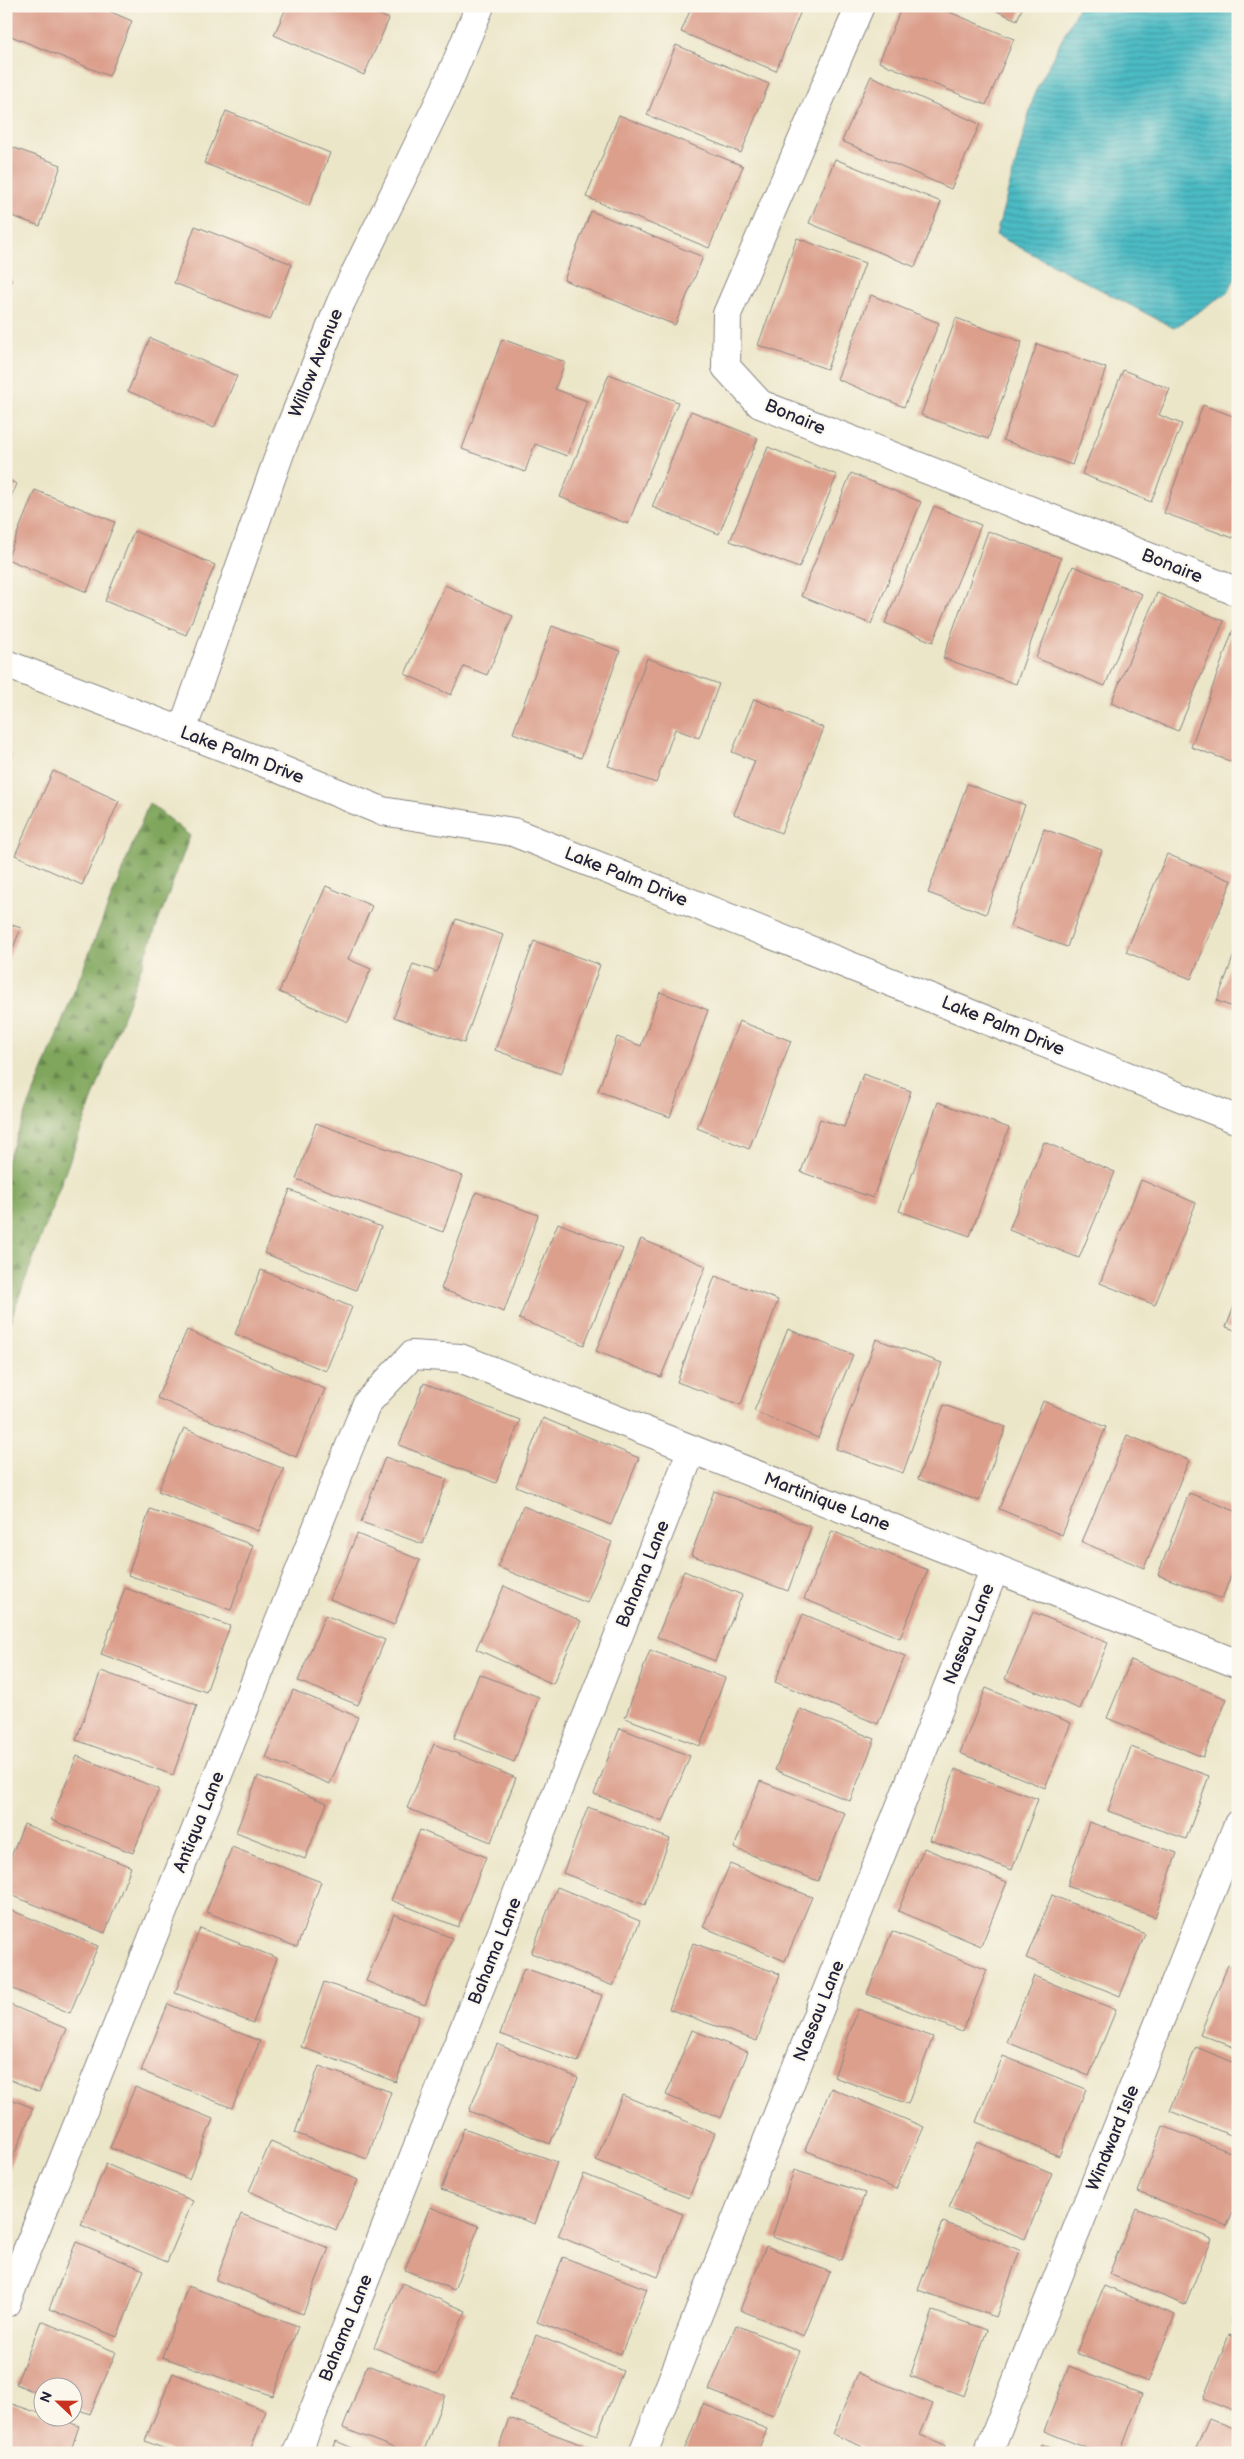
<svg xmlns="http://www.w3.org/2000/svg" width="1244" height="2459" font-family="'Balsamiq Sans',sans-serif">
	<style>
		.forest { fill: url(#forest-firs); stroke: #50644c }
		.water { fill: url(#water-rules); stroke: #376e80 }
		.building { fill: #dc9f8c }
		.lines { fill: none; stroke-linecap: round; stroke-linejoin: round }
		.street-casing { stroke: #878482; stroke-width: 30 }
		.street { stroke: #fff; stroke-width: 28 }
		.labels { text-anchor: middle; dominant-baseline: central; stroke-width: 4.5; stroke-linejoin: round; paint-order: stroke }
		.street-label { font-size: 18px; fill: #22223b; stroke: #fbf7ec }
	</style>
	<defs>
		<pattern id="forest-firs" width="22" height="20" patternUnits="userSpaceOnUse" patternTransform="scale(1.25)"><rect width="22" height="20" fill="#7fa65c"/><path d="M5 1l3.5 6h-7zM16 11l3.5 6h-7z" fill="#68874d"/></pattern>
		<pattern id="water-rules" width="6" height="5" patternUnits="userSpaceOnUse" patternTransform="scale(1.25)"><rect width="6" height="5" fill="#4cbbc4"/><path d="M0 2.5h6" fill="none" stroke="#3f98a0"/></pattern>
	</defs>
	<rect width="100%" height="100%" fill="#fbf7ec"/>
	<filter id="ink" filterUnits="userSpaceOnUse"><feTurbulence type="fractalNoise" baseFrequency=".02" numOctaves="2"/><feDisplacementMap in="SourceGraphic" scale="10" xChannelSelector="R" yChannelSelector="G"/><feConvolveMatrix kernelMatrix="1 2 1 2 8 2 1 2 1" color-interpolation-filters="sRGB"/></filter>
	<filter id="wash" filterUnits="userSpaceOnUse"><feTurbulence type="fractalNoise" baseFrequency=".0096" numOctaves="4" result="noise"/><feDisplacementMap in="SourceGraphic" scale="20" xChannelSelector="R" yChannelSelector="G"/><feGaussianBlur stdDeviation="1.12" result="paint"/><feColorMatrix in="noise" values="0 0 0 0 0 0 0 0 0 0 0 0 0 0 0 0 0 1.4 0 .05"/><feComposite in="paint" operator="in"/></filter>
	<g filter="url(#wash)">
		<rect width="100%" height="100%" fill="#ece6c9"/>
		<path class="forest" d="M149,803l41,33 -184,496v-169z"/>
		<path class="water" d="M1079,6h159v267l-11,20 -53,35 -178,-93 39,-143z"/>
		<g id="blocks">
			<path class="building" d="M14,6h83l35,15 -23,55 -103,-42v-9z
				M287,6h73l29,13 -25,56 -90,-40z
				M692,6h111l-27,65 -95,-39z
				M902,6h33l79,33 -28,66 -107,-43z
				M986,6h37l-6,14z
				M676,45l93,39 -28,69 -94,-38z
				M871,76l109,48 -29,65 -109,-48z
				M226,111l104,42 -21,53 -105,-43z
				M619,115l124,51 -34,82 -123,-51z
				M6,145l55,20 -21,61 -34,-12z
				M835,159l106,43 -26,65 -106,-44z
				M591,211l112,46 -28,68 -111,-45z
				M195,226l97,38 -22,56 -96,-37z
				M797,238l68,25 -38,106 -69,-24z
				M6,277l6,2 -6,14z
				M871,295l68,28 -35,84 -67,-28z
				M956,318l66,24 -34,97 -67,-24z
				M150,338l87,38 -23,52 -86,-37z
				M502,339l63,23 -10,27 32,12 -20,55 -32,-12 -10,28 -63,-23z
				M1037,344l69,24 -34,97 -69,-25z
				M1123,370l47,19 -11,26 23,9 -31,78 -69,-28z
				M609,374l69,28 -50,122 -68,-27z
				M1203,405l35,13v108l-5,12 -69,-25z
				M691,411l67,27 -39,96 -67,-27z
				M768,447l69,28 -38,93 -69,-27z
				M851,473l70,29 -50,122 -70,-28z
				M6,479l11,5 -11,23z
				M35,490l80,32 -28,70 -80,-33z
				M934,506l47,19 -48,117 -48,-19z
				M134,531l81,34 -29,70 -81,-34z
				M988,531l73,27 -45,126 -73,-26z
				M1073,566l69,28 -37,92 -69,-28z
				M445,585l68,31 -26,59 -23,-9 -13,29 -46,-21z
				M1157,593l67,28 -46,110 -67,-28z
				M552,626l68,25 -39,107 -68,-25z
				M1233,630l5,2v132l-47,-17z
				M647,658l72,26 -20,54 -24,-9 -19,54 -48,-17z
				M754,699l70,29 -43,105 -47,-19 21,-53 -23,-9z
				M6,753l6,3 -6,14z
				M53,771l66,30 -37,84 -67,-30z
				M967,784l58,21 -39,109 -58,-21z
				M1044,829l58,21 -35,97 -57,-21z
				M1167,854l65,27 -41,98 -65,-27z
				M326,886l46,20 -24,53 23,10 -23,53 -69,-30z
				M456,919l47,16 -39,108 -70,-26 19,-53 24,8z
				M6,923l15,5 -15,37z
				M534,941l66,24 -39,109 -66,-24z
				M1238,944v65l-21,-8z
				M660,992l48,18 -38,107 -72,-26 19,-54 24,9z
				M739,1021l52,20 -42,108 -52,-21z
				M863,1074l48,17 -38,107 -72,-26 19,-53 24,8z
				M938,1102l71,26 -39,108 -71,-25z
				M316,1123l147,53 -20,56 -147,-53z
				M1044,1142l71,30 -36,86 -70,-28z
				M1141,1180l55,23 -41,102 -55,-22z
				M290,1190l91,37 -25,63 -92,-37z
				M476,1192l62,23 -34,97 -63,-23z
				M558,1223l65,26 -39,96 -65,-26z
				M641,1239l65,27 -45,111 -65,-26z
				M261,1270l91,37 -26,64 -91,-37z
				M715,1276l63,24 -37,105 -64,-23z
				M1238,1296v35l-12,-4z
				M788,1329l65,26 -35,83 -64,-27z
				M187,1330l138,59 -29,68 -139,-59z
				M876,1339l66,24 -39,110 -67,-24z
				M424,1383l96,37 -24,63 -97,-38z
				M1043,1401l63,26 -44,108 -63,-26z
				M944,1405l62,22 -27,74 -61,-22z
				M543,1418l96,40 -28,67 -95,-39z
				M184,1428l100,41 -26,62 -100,-40z
				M1127,1435l62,25 -45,108 -62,-26z
				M385,1457l62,22 -24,65 -62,-22z
				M714,1491l97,36 -23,64 -97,-36z
				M1189,1493l49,19v45l-16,42 -64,-24z
				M523,1506l89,36 -25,61 -89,-36z
				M150,1509l103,36 -22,65 -103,-35z
				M832,1531l96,39 -28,68 -96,-39z
				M357,1534l63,26 -26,65 -64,-26z
				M684,1571l58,24 -27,66 -58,-24z
				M504,1586l77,35 -28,63 -77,-35z
				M125,1588l105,38 -24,66 -105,-38z
				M1033,1612l75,31 -28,66 -75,-30z
				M803,1614l102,42 -27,68 -103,-42z
				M325,1615l60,25 -27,65 -60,-24z
				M650,1650l75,28 -25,68 -75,-28z
				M1131,1660l96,39 -24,58 -96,-39z
				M101,1671l96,34 -24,70 -97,-35z
				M479,1674l60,23 -25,65 -60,-24z
				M986,1688l85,35 -26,65 -85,-35z
				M293,1690l65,27 -28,67 -64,-26z
				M800,1709l75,30 -25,62 -75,-31z
				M620,1728l70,28 -27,66 -69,-28z
				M434,1744l82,34 -25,64 -84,-34z
				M1131,1747l78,29 -23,63 -78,-28z
				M77,1756l82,33 -26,64 -82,-33z
				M955,1769l83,30 -26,71 -82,-30z
				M258,1776l69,27 -22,56 -69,-27z
				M760,1781l85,32 -27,68 -84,-33z
				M588,1807l82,32 -25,66 -82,-32z
				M1089,1822l88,31 -22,64 -88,-31z
				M24,1824l107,43 -26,66 -99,-40v-24z
				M420,1830l66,27 -28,70 -67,-27z
				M232,1847l89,35 -24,65 -91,-35z
				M924,1848l83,34 -26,64 -83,-35z
				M730,1864l82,33 -27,64 -82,-34z
				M557,1887l83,34 -27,65 -82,-33z
				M1052,1895l93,39 -25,62 -94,-38z
				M8,1909l90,37 -28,67 -64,-27v-71z
				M394,1914l58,24 -27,67 -59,-24z
				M200,1928l77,30 -24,65 -78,-30z
				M892,1931l95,39 -25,62 -95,-38z
				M693,1943l87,31 -23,67 -88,-32z
				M1228,1965l10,4v80l-38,-15z
				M524,1968l78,27 -24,67 -78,-28z
				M1034,1976l82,34 -27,66 -82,-34z
				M324,1982l95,34 -23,66 -95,-35z
				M6,2003l61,26 -28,63 -33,-14z
				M168,2004l92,37 -28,67 -91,-37z
				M858,2009l75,28 -25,67 -74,-27z
				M692,2030l56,22 -27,66 -55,-23z
				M497,2044l81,34 -28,66 -81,-33z
				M1196,2047l42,17v74l-68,-27z
				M1003,2056l83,33 -27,67 -83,-34z
				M319,2066l72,26 -24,67 -72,-26z
				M135,2087l78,32 -24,60 -79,-31z
				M831,2088l93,39 -28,62 -91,-39z
				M622,2095l93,38 -26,65 -93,-38z
				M6,2097l27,11 -27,67z
				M1163,2126l75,29v44l-11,27 -89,-34z
				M464,2128l93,34 -22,62 -94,-34z
				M271,2141l87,39 -22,50 -87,-39z
				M977,2142l75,31 -27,66 -76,-31z
				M106,2164l87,37 -26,61 -86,-37z
				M794,2170l71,23 -23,67 -70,-23z
				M584,2174l99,40 -25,63 -100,-41z
				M430,2207l49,19 -25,64 -49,-20z
				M1136,2208l76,31 -27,66 -76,-31z
				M241,2214l88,34 -26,66 -87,-34z
				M943,2222l77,28 -24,67 -78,-27z
				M76,2242l68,28 -27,67 -68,-28z
				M766,2246l64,26 -26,64 -64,-26z
				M563,2257l84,32 -26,65 -84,-32z
				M402,2283l64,28 -29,64 -63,-28z
				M188,2286l110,40 -25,70 -111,-39z
				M1104,2286l71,29 -27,67 -72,-29z
				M1238,2308v18l-6,-2z
				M933,2311l54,19 -23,66 -54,-20z
				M41,2321l75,31 -26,62 -18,-7v-21h-30v9l-26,-11z
				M736,2325l64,26 -27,65 -64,-26z
				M536,2335l87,36 -26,64 -87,-36z
				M1229,2335l9,3v75l-35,-14z
				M367,2365l78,30 -22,58h-16l-64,-25z
				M1069,2366l73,28 -22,59h-21l-55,-22z
				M173,2373l93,38 -17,42h-74l-30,-12z
				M858,2373l75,31 -13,31 25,10 -3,8h-65l-44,-19z
				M9,2403l33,11v2h9l28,10 -9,27h-64v-43z
				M703,2404l64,25 -10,24h-74z
				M509,2418l80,29 -2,6h-90z
				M1209,2418l29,12v23h-44z
				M336,2441l28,12h-32z
				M1042,2444l20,9h-24z"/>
		</g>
	</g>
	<g filter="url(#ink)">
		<use href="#blocks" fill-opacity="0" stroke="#878482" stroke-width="1"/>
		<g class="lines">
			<g class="street-casing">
				<path id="street" d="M860,6l-133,308 -1,53 34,37 478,188
					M6,664l259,99 117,48 131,21 725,288
					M182,731l99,-281 60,-148 104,-212 35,-84
					M6,2303l361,-900 45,-48 48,3 778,306
					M297,2453l395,-1004
					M643,2453l352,-885
					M988,2453l250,-629"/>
			</g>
			<use href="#street" class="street"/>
		</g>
	</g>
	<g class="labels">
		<g class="street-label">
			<text transform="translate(316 363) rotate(-68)">Willow Avenue</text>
			<text transform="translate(795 417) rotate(23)">Bonaire</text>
			<text transform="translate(1172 566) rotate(22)">Bonaire</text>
			<text transform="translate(242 755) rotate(21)">Lake Palm Drive</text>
			<text transform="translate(626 877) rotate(22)">Lake Palm Drive</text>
			<text transform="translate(1003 1026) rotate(22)">Lake Palm Drive</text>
			<text transform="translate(827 1502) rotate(21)">Martinique Lane</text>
			<text transform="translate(643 1574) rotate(-68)">Bahama Lane</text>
			<text transform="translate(969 1634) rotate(-68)">Nassau Lane</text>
			<text transform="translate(199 1822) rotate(-68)">Antiqua Lane</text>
			<text transform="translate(495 1951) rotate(-68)">Bahama Lane</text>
			<text transform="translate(819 2011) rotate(-68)">Nassau Lane</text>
			<text transform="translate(1113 2138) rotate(-68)">Windward Isle</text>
			<text transform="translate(346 2328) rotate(-68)">Bahama Lane</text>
		</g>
	</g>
	<rect width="1244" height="2459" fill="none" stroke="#fbf7ec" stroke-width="25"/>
	<g transform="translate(58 2402) rotate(292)"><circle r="24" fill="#fbf7ec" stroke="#a4a2a5"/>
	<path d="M0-4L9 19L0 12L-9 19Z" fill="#c8321e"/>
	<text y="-8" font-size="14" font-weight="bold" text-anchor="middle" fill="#22223b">N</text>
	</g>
</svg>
